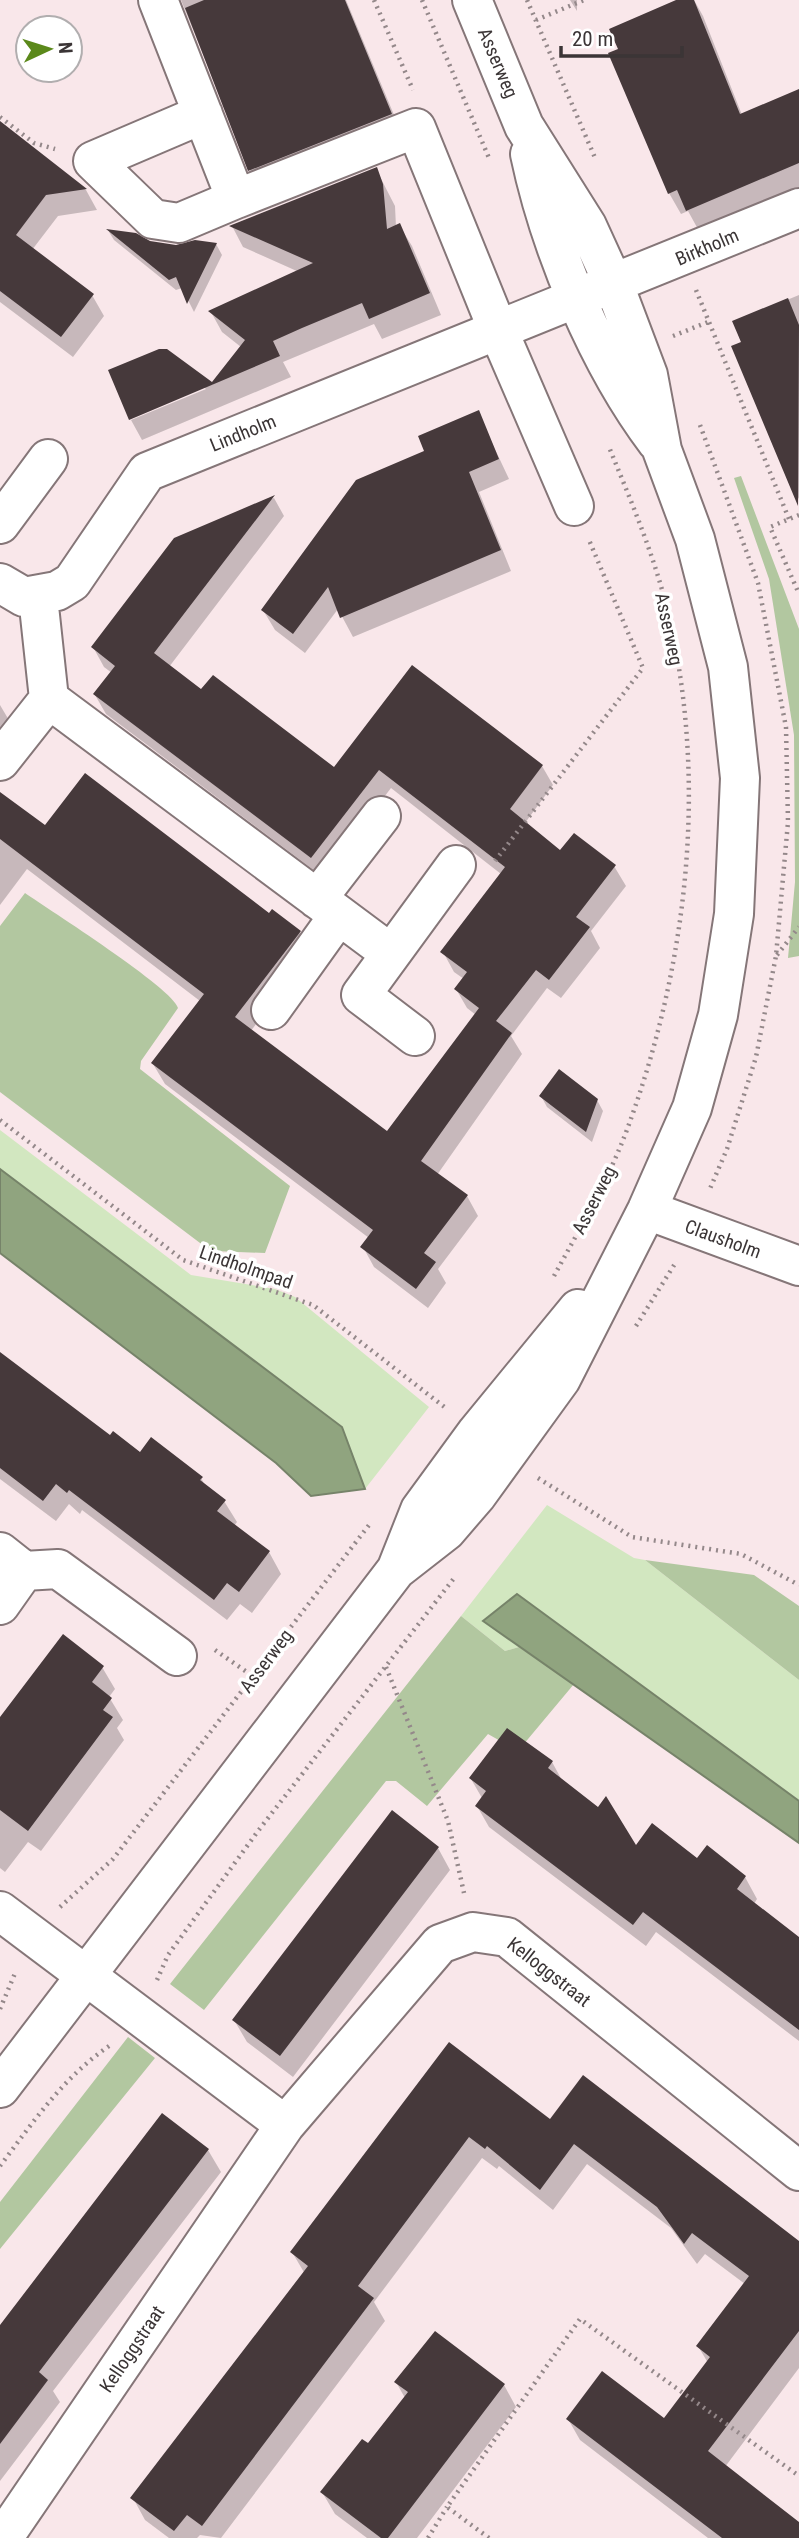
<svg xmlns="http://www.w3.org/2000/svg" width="799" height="2538" font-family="'Roboto Condensed',sans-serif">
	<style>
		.green { fill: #d2e7c0 }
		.forest { fill: #b2c7a0 }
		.water { fill: #90a47f; stroke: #768369; stroke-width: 2 }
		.shadow { fill: #0003 }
		.building { fill: #46393b }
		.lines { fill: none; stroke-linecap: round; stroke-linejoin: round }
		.minor-casing { stroke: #857678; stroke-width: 42 }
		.path { stroke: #94888a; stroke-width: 4.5; stroke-dasharray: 2 5; stroke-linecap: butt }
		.minor { stroke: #fff; stroke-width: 38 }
		.labels { text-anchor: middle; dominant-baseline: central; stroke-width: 7; stroke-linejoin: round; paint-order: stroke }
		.street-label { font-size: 19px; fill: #3b3536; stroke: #fff }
	</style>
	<rect width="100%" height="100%" fill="#f9e7ea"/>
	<path class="green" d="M0,1130l191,145 84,14 20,8 134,110 -64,82 -24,-62 -341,-258z
		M547,1505l87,53 11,2 154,120v121l-282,-207 -34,27 36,26 -14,4 -44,-35z"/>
	<path class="forest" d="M741,476l58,153v327l-11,2 7,-76 -1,-147 -25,-156 -35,-101z
		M25,893c23,16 149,96 153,115l-37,53 -1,8 150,117 -25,67 -51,-2 -10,-5 -204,-154v-166z
		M645,1560l109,15 45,31v74z
		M461,1616l44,35 14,-4 55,37 -56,67 -30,-17 -61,72 -31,-25h-10l-182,229 -34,-26z
		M128,2037l27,21 -155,191v-47z"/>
	<path class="water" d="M0,1169l342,258 23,62 -54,7 -35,-33 -276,-210z
		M517,1594l282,207v42l-316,-222z"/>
	<path class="shadow" d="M181,0h165l56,134 -141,55 -11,-19z
		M570,0h7v11z
		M681,0h13l9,16 39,99 57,-24v98l-100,42 -11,-20 -7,3 -12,-21 -49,-143z
		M13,134l73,56 11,20 -39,6 -26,34 60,45 12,21 -31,41 -73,-55v-152z
		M376,169l19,37 1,21 3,-2 13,21 29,69 -59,24 -8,-15 -91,38 8,15 -149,63 -11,-20 75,-31 -40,-38 46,34 29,-38 -19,-15 -11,-20 88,-40 -56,-25 -11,-21z
		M109,232l26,3 14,7 27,4 40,-2 6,11 -28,57 -12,-24 -6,2 -62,-50z
		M799,295v204l-8,-13 -57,-164z
		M478,413l31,66 -30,13 32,79 -158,66 -15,-28 -33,44 -30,-23 -12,-20 164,-158z
		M274,498l10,18 -115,151 33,25 133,77 207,-3 11,19 -28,38 36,29 53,14 12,20 -35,45 9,17 -39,50 -14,-10 -36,48 11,18 -85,121 30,21 11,20 -40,53 8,14 -18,25 -54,-41 -11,-20 6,-9 -204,-154 -12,-20 47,-63 -173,-132 -27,36v-111l45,34 224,87 30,17 12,20 -61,80 137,101 89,-118 -9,-7 -11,-19 8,-10 -10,-7 -11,-20 58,-78 -110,-86 -68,89 -217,-163 -11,-19 17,-22 -8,-6 -11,-20 82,-108z
		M0,705l13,22 -13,17z
		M541,1096l56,4 6,11 -11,31 -45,-35z
		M0,1356l110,82 30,16 61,24 5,9 18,14 13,21 -3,4 35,26 12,22 -29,39 -12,-9 -13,16 -145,-110 -2,4 -11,-10 -13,17 -56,-42z
		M102,1667l13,22 -6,8 14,23 -6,8 7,12 -83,111 -13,-9 -23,30 -5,-4v-148z
		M552,1762l11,20 73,66 61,12 48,17 12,22 -3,5 45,35v102l-143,-109 -10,14 -157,-119 -12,-21 5,-8 -11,-19z
		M438,1848l12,22 -157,207 -46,-35 -13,-22z
		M449,2045l101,76 249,123v124l-74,99 74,57v14h-91l-128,-98 -12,-21 96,1 44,-57 -10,-17 47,-62 -40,-30 -8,10 -26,-36 -84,-64 -34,46 -54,-44 -2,3 -15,-11 -108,144 11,19 -164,217 -21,-3 -3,3h-28l-24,-18 -12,-22 172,-224 -13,-22z
		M162,2115l46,35 13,22 -168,219 7,11 -60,79v-134z
		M396,2382l108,3 12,22 -99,131h-50l-32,-24 -13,-22 46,-47 37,-47z"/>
	<path class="building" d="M204,0h141l47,114 -144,57 -63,-163z
		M676,0h18l46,114 59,-25v74l-113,48 -9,-21 -9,4 -60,-141 10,-4 -9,-20z
		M0,121l87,68 -41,6 -30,40 78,59 -33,43 -61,-46z
		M377,167l6,17 4,45 13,-6 30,70 -61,26 -7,-16 -60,25 -29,13 7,15 -151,64 -21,-50 51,-21h8l45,33 33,-42 -37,-29 105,-48 -84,-37z
		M106,229l30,4 14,8 26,4 19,-5 22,3 -30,61 -11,-27 -7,3z
		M788,298l11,27 -1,181 -67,-160 10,-4 -9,-21z
		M479,410l20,49 -30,13 32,78 -161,68 -12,-31 -35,47 -32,-24 95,-130 68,-29 -6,-15z
		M275,495l-121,158 47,36 12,-14 121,92 78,-102 131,100 -33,44 50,41 14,-17 42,32 -40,52 14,10 -41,53 -13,-10 -40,51 -42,-32 13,-17 -27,-20 65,-85 -126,-97 -68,88 -218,-164 22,-28 -24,-19 83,-109z
		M85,773l184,140 3,-4 29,22 -66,86 152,114 92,-123 33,25 -91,128 47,34 -44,58 12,9 -20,27 -56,-42 13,-17 -222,-167 53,-69 -204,-155v-47l45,33z
		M559,1069l39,30 -12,33 -47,-36z
		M0,1352l110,83 3,-4 27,21 11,-15 52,40 -3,3 26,20 -9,11 53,40 -31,41 -12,-9 -13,17 -145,-110 -2,3 -11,-9 -13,17 -43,-33z
		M63,1634l41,32 -12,16 20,16 -9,12 10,7 -85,114 -28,-21v-93z
		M507,1728l46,33 -5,7 50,39 8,-11 30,49 16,-22 45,35 10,-13 39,31 -9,13 62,48v93l-156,-118 -10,13 -158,-119 11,-15 -17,-13z
		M392,1810l47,37 -159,209 -48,-36z
		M449,2042l101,77 33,-44 216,166v90l-91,120 91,71v16h-77l-156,-119 36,-48 62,47 46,-61 -14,-11 53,-70 -57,-43 -8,11 -27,-37 -83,-63 -34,46 -53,-44 -2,3 -16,-12 -111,149 16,12 -172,228 -15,-11 -13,16 -44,-33 178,-232 -18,-14z
		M162,2113l47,36 -170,223 9,8 -48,64v-119z
		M435,2331l70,53 -117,154h-7l-61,-46 42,-53 6,4 40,-51 -14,-10z"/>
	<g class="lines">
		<g class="minor-casing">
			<path id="minor" d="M158,0l78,199 180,-71 82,202 76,176
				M203,114l-110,47 60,58 26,4 57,-24
				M530,154c20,95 68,210 127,288
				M0,524l48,-65
				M0,583l24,14 33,-6 15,-9 75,-110 652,-264
				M38,597l11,102 341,254
				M0,761l49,-62
				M317,899l64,-83
				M271,1010l68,-95
				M415,1036l-54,-41 95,-130
				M647,1210l152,56
				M0,1552l24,19 -24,34
				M397,1568l23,-58 57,-78 101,-123
				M24,1571l34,-2 119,87
				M0,1911l285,214
				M0,2088l396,-518 50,-39 31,-36 84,-116 86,-169 45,-102 26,-93 16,-101 6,-136 -12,-111 -33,-128 -33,-89 -14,-75 -34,-90 -27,-59 -63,-100 -52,-126
				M3,2538l282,-413 155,-181 33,-12 34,5 292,234"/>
		</g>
		<path class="path" d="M374,0l39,90
			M422,0l67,158
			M527,0l69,160
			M536,20l48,-20
			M0,117l34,26 21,6
			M696,290l93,229
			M673,336l35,-14
			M700,425l58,158 28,144 2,95 -12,134 -20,101 -29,92 -18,42
			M799,515l-29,12 29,67
			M495,861l148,-193 -54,-128
			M777,955l22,-28
			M0,1120l183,140 130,45 134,104
			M554,1276c25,-46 52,-92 71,-141 60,-160 83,-340 46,-509 -13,-62 -38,-120 -62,-179
			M636,1326l40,-64
			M538,1478l94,59 109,17 58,31
			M215,1650l39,27
			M386,1667l62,154 16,72
			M60,1907l53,-48 256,-334
			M157,1980l11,-25 90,-124 197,-254
			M0,2009l16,-38
			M0,2166c34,-45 64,-90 112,-122
			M428,2538l19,-31
			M489,2538l-42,-31 133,-188 219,157"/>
		<use href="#minor" class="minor"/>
	</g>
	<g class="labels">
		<g class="street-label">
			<text transform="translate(498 63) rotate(67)">Asserweg</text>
			<text transform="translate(707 247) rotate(-23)">Birkholm</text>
			<text transform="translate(243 433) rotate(-22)">Lindholm</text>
			<text transform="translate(669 629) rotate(78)">Asserweg</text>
			<text transform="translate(594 1200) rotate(-63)">Asserweg</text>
			<text transform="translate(723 1239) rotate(20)">Clausholm</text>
			<text transform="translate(246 1267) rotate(19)">Lindholmpad</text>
			<text transform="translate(266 1661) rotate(-53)">Asserweg</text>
			<text transform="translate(549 1972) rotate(38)">Kelloggstraat</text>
			<text transform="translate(132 2349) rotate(-56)">Kelloggstraat</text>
		</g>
	</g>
	<g transform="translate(49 49) rotate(86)"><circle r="33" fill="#ffffff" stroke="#b1aeaf" stroke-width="2"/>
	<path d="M0-5L12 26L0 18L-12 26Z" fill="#5b891b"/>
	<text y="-10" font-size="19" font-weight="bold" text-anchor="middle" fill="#3b3536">N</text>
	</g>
	<path d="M561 46v10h121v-10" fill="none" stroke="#3b3536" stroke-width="3.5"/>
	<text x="572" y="46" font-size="21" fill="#3b3536" stroke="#ffffff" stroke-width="5" paint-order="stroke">20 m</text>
</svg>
